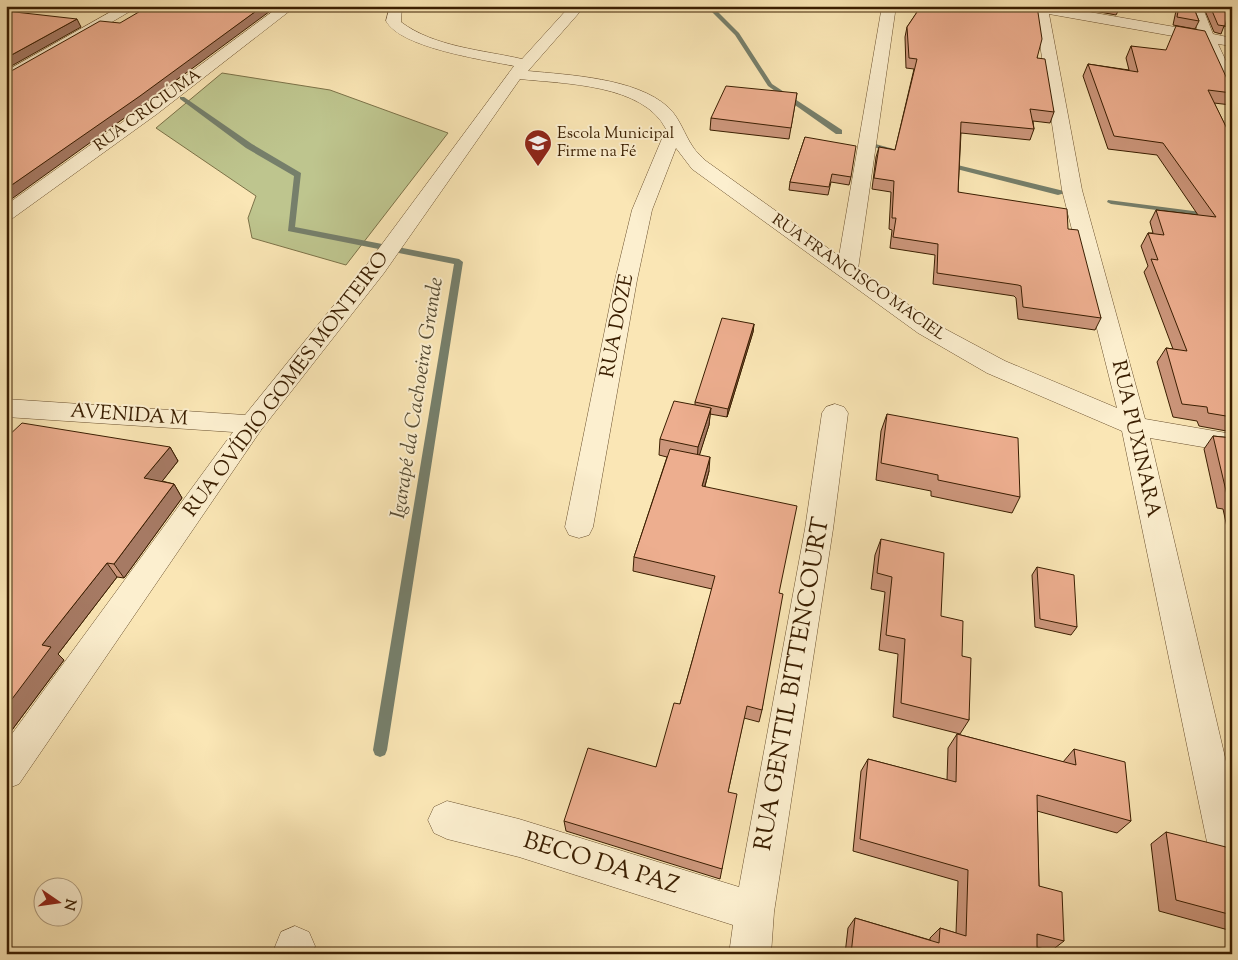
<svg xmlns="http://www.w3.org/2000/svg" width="1238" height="960" font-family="'Sorts Mill Goudy',serif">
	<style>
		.green { fill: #bec58e; stroke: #7c7248 }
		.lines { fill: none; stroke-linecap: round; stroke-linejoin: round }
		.stream { fill: #767f6b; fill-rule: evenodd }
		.minor-casing { stroke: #6a502e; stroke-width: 1 }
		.minor { fill: #fcefcf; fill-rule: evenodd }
		.wall { fill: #cc967b; stroke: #3a1e01 }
		.shaded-wall { fill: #a67a64; stroke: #3a1e01 }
		.building { fill: #edae8f; stroke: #3a1e01 }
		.labels { text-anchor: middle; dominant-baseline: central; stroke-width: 4; stroke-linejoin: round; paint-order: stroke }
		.far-street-label { font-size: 16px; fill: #3a1e01; stroke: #fcefcf }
		.far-poi-label { font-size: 16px; fill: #3a1e01; stroke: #fcefcf; text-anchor: start }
		.street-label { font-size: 20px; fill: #3a1e01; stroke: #fcefcf }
		.water-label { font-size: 21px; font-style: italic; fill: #584e36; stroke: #fcefcf }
		.near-street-label { font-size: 24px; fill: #3a1e01; stroke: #fcefcf }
	</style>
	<rect width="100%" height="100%" fill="#fae6b5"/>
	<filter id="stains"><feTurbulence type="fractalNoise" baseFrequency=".004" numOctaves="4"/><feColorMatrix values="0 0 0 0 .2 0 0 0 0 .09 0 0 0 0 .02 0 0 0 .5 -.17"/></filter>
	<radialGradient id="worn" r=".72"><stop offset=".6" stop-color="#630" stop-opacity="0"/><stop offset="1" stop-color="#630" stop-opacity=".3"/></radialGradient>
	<path class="green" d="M222,73l108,17 118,43 -102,132 -94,-27 -4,-20 8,-22 -100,-68z"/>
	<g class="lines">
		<path class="stream" d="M706,6h6l27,27 33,51 70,46v4h-6l-68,-48 -33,-51z
			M180,97h4l68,47 49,29 -6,54 164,32 4,3 -76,488 -2,5 -5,2 -5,-2 -2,-5 81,-486 -166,-33 6,-55 -48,-28 -66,-49z
			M868,142l33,9 -4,2 -29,-7z
			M941,161l123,30 1,2 -7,2 -117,-30z
			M1108,200l124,16v4l-121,-16 -4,-2z"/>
		<g class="minor-casing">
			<path id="minor" d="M121,6h18l-127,75 -6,2v-12z
				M280,6h16l-139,108 -144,104 -7,2v-15l139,-99z
				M390,6h12l-1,16c33,25 82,28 121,37l48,-53h15l-57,65c41,4 108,7 140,36 12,11 16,27 25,40 3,5 8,9 13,14l133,95 43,-250h14l-38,263 76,54 71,38 112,47 -55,-218 -27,-179 -10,-2 -2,-3h32l143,25 -10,-25h14l11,28 19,4v8l-14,-2 14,30v23l-6,-2 -2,-3 -23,-51 -152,-27 33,176 63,229 87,15v18l-82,-14 82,349v103l-14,-5 -5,-14 -91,-440 -135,-58 -69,-40 -226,-164 -16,-21 -24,62 -15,70 -44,247 -4,8 -10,3 -10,-3 -4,-8 50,-247 17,-70 34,-81c-23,-45 -101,-45 -146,-50l-136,194 -123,157 -242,354 -13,5v-47l227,-310 -227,-15v-18l239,16 123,-152 146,-197c-29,-6 -114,-18 -128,-45z
				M835,404l9,3 4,6 -15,116 -59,383 -3,42h-42l4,-29 -214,-68 -72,-18 -13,-6 -6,-13 6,-13 13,-6 72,18 220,68 66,-358 17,-116 4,-6z
				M295,926l14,6 6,14 -2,8h-41l9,-22z"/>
		</g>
		<use href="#minor" class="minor"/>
	</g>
	<path class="wall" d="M920,6h117v52l17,54 -4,11 -17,-2 1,8 -4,11 -69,-7 -3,59 110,37 33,89 -6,12 -77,-11 -2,-21 -2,-2 -81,-12 2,-29 -45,-7 2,-18 -3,-1 2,-37 -19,-3 4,-32 3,-10 16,3 19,-81 -8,-1 -1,-31 2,-10 13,-19z
		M1067,6h54l-5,9z
		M1177,6h16l6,15 -4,8 -22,-4z
		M1203,6h29v22l-8,-2 -3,8 -7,-2z
		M1131,46l97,35 4,3v20l-1,1 -17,-2 18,36v293l-33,-6 -2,-5 -24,-4 -16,-55 9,-14 7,1 -29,-77 4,-6 -7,-20 7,-13h5l-3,-11 6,-12 42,5 -41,-60 -49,-6 -25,-73 5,-12 41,6 -3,-12z
		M797,93l-8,46 -79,-9 1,-12z
		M805,137l46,40 -2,8 -18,-3 -3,13 -39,-5 1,-8z
		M754,324l-1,8 -26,85 -17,-3 -1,11 -10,30 10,16 -4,15 74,107 -17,117 -3,12 -15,-4 -16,74 -6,77 -2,10 -154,-48 -2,-10 92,-54 24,-63 13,-46 19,-69 -79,-18 1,-14 33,-100 -8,-2 1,-16 35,-34v-3z
		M887,414l133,83 -8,16 -81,-17v-5l-55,-11 5,-49z
		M1213,436l19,2v112l-9,-41 -6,-1 -13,-59z
		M170,447l8,14 -16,20 12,3 8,14 -58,80 -7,-1 -59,77 6,6 -58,78z
		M881,539l60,77 21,40 7,64 -9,14 -67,-17 5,-63 -19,-4 6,-58 -14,-3 4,-34z
		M1037,567l40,60 -6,8 -36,-8 -3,-52z
		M957,734l106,28 11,-13 57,72 -14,12 -80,-22 2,75 25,55 -13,10 -14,-4v7h-192l3,-26 7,-10 75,22v-2l10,-10 16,5 2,-52 -105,-30 8,-80 7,-12 79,21 1,-32z
		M1166,832l66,34v65l-73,-20 -8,-67z"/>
	<path class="shaded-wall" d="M263,6h14l-133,98 -138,99v-14z
		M77,19l4,8 -75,42v-11z
		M754,324l-1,8 -26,85 1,-8z
		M711,408l-2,17 -12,38 1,-16z
		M170,447l8,14 -25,32 -9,-15z
		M710,457l-1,14 -8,29 1,-14z
		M174,484l8,14 -58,80 -10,-14z
		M107,563l10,14 -59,77 6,6 -58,78v-31l36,-62z"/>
	<path class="building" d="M149,6h114l-123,90 -134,93v-115l94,-53 20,2z
		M921,6h116l5,33 -5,19 8,1 9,53 -24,-3 4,20 -73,-7 -3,70 109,17 1,20 10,1 23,88 -78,-11 -2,-21 -3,-1 -81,-12 1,-29 -45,-7 3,-19h-4l2,-37 -20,-3 5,-31 16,3 22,-91 -8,-1 -2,-31z
		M1179,6h14l6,15 -22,-4z
		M1210,6h22v13l-5,-1 -2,8 -7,-1z
		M6,11l71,8 -71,39z
		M1176,26l29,5 23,50 4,3v9l-24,-3 24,49v278l-24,-4 -1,-6 -25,-3 -16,-56 21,3 -36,-92 7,1 -10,-27 16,2 -8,-25 60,7 -53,-74 -49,-7 -26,-72 50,8 -7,-26 35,4z
		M726,86l71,7 -6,35 -80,-10z
		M805,137l51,9 -5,31 -19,-3 -3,13 -39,-5z
		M722,318l32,6 -26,85 -33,-7z
		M674,401l37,7 -13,39 -38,-8z
		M887,414l131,24 2,59 -82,-17v-5l-57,-12z
		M22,423l148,24 -26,31 30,6 -60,80 -7,-1 -65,82 9,2 -45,60v-269z
		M1213,436l19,2v58l-5,-1z
		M670,449l40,8 -8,29 95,20 -18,87 4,1 -21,116 -15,-4 -19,86 9,2 -15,75 -158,-48 24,-73 68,19 18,-64 6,1 13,-46 22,-82 -81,-19z
		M881,539l63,14 -3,63 22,5 -1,35 9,2 -2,62 -68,-17 4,-64 -19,-4 6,-58 -15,-4z
		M1037,567l37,8 3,52 -37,-8z
		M957,734l119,31 -2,-16 51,13 6,59 -94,-26 2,91 23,6 2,49 -27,-7v20h-186l4,-36 84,25 1,-15 26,8 2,-66 -108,-31 8,-80 88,23z
		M1166,832l60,15 6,19v49l-56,-15z"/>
	<defs>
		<g id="school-pin" transform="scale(1.4375)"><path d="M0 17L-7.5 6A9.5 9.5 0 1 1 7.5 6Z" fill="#8f2418" stroke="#fcefcf"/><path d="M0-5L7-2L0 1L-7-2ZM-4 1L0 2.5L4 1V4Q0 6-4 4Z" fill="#fff"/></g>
	</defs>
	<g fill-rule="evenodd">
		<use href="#school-pin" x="538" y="143"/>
	</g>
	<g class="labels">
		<g class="far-street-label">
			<text transform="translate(148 111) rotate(-36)">RUA CRICIÚMA</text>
			<text transform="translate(858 278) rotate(35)">RUA FRANCISCO MACIEL</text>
		</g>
		<g class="far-poi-label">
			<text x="557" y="134">Escola Municipal<tspan x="557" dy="18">Firme na Fé</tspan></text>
		</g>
		<g class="street-label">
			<text transform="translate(618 326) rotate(-79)">RUA DOZE</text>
			<text transform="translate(287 385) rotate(-53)">RUA OVÍDIO GOMES MONTEIRO</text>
			<text transform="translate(129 416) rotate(4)">AVENIDA M</text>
			<text transform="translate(1135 439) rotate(77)">RUA PUXINARA</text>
		</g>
		<g class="water-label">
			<text transform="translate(418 398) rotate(-81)">Igarapé da Cachoeira Grande</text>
		</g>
		<g class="near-street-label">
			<text transform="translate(793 684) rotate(-80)">RUA GENTIL BITTENCOURT</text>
			<text transform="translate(601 864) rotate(17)">BECO DA PAZ</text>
		</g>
	</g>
	<rect width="1238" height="960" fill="none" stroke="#fae6b5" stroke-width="25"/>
	<rect x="8" y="8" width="1223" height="945" fill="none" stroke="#3a1e01" stroke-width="2.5"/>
	<rect x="12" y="12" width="1213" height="935" fill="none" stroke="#3a1e01"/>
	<g transform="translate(58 902) rotate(103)"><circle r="24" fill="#fcefcf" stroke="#ae9b7d"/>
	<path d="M0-4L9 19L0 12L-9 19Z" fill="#8f2418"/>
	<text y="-8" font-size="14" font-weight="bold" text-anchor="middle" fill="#3a1e01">N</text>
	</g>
	<rect width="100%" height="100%" filter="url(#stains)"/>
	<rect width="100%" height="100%" fill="url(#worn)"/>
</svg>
